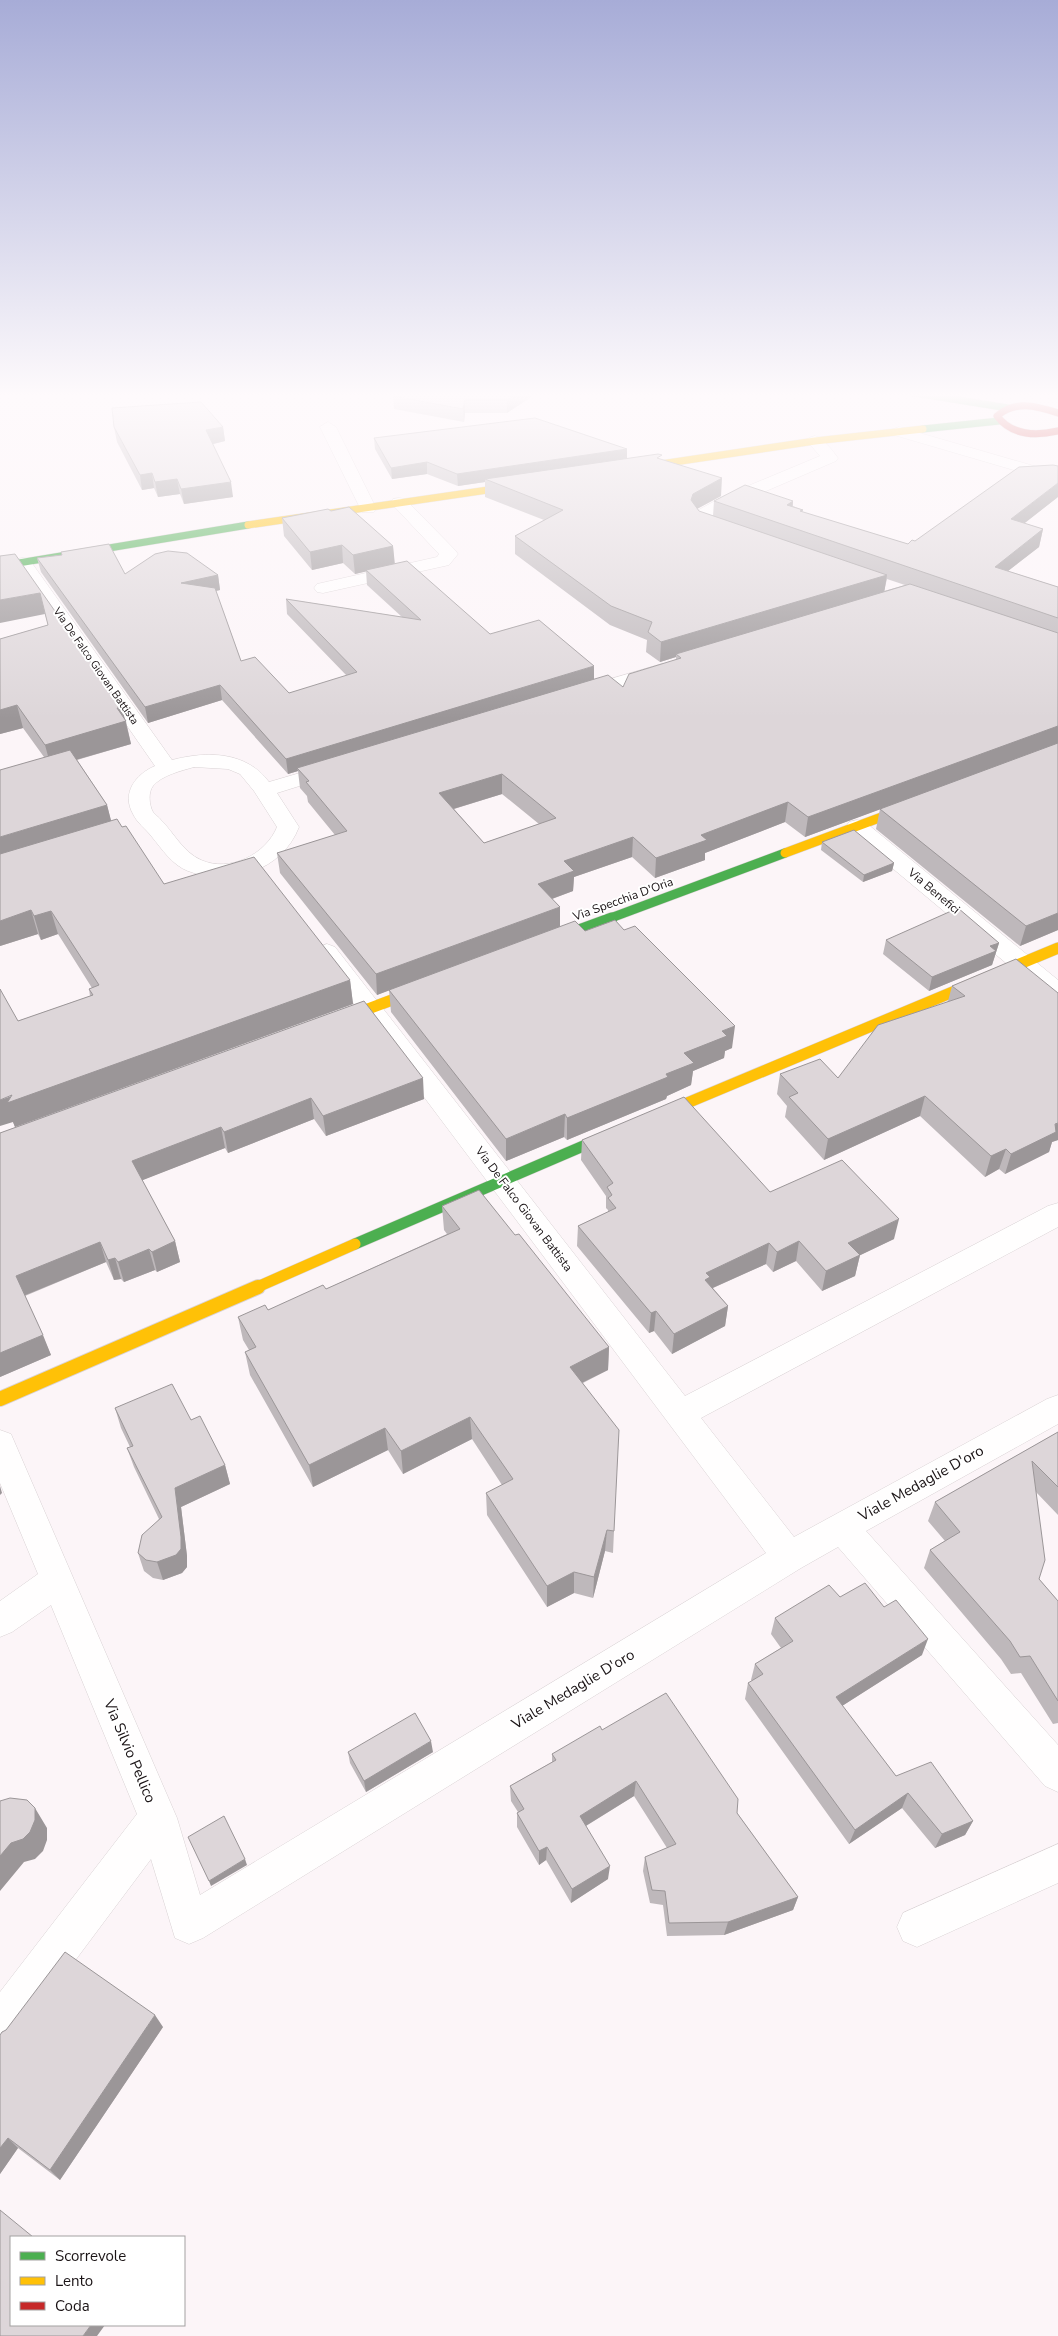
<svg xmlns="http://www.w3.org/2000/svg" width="1058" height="2336" font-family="'Nunito Sans',sans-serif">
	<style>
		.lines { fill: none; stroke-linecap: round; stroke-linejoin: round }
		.street-casing { stroke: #d9d2d4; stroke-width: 1 }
		.fast-far2-casing { stroke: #d9d2d4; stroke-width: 8 }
		.fast-far1-casing { stroke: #d9d2d4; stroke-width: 10 }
		.fast-casing { stroke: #d9d2d4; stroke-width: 12 }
		.slow-far3-casing { stroke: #d9d2d4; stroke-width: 8 }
		.slow-far2-casing { stroke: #d9d2d4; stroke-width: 10 }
		.slow-far1-casing { stroke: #d9d2d4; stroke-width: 12 }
		.slow-casing { stroke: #d9d2d4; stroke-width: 16 }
		.jam-casing { stroke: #d9d2d4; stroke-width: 8 }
		.street { fill: #fffefe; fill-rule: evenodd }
		.fast-far2 { stroke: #4caf50; stroke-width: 7 }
		.fast-far1 { stroke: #4caf50; stroke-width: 9 }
		.fast { stroke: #4caf50; stroke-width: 11 }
		.slow-far3 { stroke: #ffc107; stroke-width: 7 }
		.slow-far2 { stroke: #ffc107; stroke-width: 9 }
		.slow-far1 { stroke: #ffc107; stroke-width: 11 }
		.slow { stroke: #ffc107; stroke-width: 14 }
		.jam { stroke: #c62828; stroke-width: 7 }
		.wall { fill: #beb8bb; fill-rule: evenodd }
		.shaded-wall { fill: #9b9698 }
		.building { fill: #ddd6d9; stroke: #9b9698; fill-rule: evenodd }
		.labels { text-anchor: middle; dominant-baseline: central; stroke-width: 4; stroke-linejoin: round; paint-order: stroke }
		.far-street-label { font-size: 11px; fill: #1a1315; stroke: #fff }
		.street-label { font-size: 12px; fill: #1a1315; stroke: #fff }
		.near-street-label { font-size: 15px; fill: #1a1315; stroke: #fff }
	</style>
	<rect width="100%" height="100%" fill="#fcf5f8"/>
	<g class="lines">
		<g class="street-casing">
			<path id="street" d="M328,422l8,5 40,81 -2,4h-12l-2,-4 -40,-81z
				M899,427l159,46v10l-164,-48 -3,-3 3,-3z
				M815,436c9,3 17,14 23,22l-2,3 -100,43 -27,15 20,9 3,4 -3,4c-15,3 -30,-7 -38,-19l2,-4 31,-17 96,-40 -13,-15 2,-3z
				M399,498l6,1 50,51 3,4 -9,11 -126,28 -6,-1 -3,-4 3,-4 120,-27 2,-3 -48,-51 2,-4z
				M23,558l6,1 143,201c35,-9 74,-9 97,22l65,-19 7,2 3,4 -3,4 -64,20 22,34c-17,44 -69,60 -111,44 -16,-6 -26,-22 -36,-34 -6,-8 -15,-14 -19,-23 -12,-21 3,-40 22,-48l-141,-203 3,-4zM194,767l34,2 12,5 14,17 23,36c-11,27 -47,46 -76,33 -18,-8 -27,-27 -40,-40 -2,-3 -6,-5 -8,-8 -4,-7 -5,-20 0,-26 9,-11 28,-15 41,-19z
				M662,664l7,2 3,4 -3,4 -86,25 -7,-2 -3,-4 3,-4z
				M857,820l8,2 193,158v21l-9,-2 -200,-167 -3,-5 3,-5z
				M327,944l8,3 350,449 363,-190 10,-3v24l-357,191 93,119 253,-138 11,-4v29l-192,107 192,214v47l-13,-6 -207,-239 -37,21 -598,370 -14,6 -14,-6 -24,-79 -136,182 -15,6v-55l137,-178 -86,-209 -39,27 -12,5v-36l38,-27 -38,-91v-53l11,4 166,384 23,77 566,-342 -447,-596 -4,-5 4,-5z
				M1058,1844v39l-141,64 -14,-6 -6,-14 6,-14z"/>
		</g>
		<g class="fast-far2-casing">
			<path id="fast-far2" d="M909,392l99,16
				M923,429l76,-8
				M0,566l248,-41"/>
		</g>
		<g class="fast-far1-casing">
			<path id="fast-far1" d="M608,919l177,-66"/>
		</g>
		<g class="fast-casing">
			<path id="fast" d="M549,941l63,-23
				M355,1244l261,-112"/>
		</g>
		<g class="slow-far3-casing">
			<path id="slow-far3" d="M634,468l181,-27 108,-12
				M248,525l274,-40"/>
		</g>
		<g class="slow-far2-casing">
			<path id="slow-far2" d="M785,853l129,-48"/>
		</g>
		<g class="slow-far1-casing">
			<path id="slow-far1" d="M336,1021l88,-33
				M656,1116l402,-168
				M255,1288l100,-44"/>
		</g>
		<g class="slow-casing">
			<path id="slow" d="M0,1399l258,-112"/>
		</g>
		<g class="jam-casing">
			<path id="jam" d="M1058,413c-21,-7 -43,-13 -61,3 15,20 39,20 61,15"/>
		</g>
		<use href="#street" class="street"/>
		<use href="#fast-far2" class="fast-far2"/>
		<use href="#fast-far1" class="fast-far1"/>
		<use href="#fast" class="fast"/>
		<use href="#slow-far3" class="slow-far3"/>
		<use href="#slow-far2" class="slow-far2"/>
		<use href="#slow-far1" class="slow-far1"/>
		<use href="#slow" class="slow"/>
		<use href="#jam" class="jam"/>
	</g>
	<path class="wall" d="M399,392h140l-32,21h-42l-1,9 -70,-13 -1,-13z
		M1009,392h25l-3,5z
		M114,427h109l2,14 -12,3 20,53 -49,7 -4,-10 -22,3 -4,-9 -12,2 -25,-48z
		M374,438l253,11v9l35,2 59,36 -24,13 2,2 14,5 1,-15h79v5l10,4 -1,2 106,32 150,-47 -34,26 19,6 -4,18 -31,24 50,16v343l-38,16 -144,-117 4,-20 -75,28 -20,-15 -80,31v7l-50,18 -23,-21 -58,20 -1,14 -21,8 8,27 25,5 147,117 -7,3 -1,7 -31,13 -2,14 -24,11 -1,3 -99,41 -3,-3 -58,24 -115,-149 -2,-22 -12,5 -97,-122 -3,-20 58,-18 -27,-33 -1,-6 -7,-8 -2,-17 -10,3 -66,-74 -74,23 -107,-151 -4,-14 25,-3 -1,-3 64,22 93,1 2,15 -4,1 25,70 48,32 58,-17 -60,-62 -1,-15 116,18 -35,-32 -1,-14 -11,3 -12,-11 -31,7 -28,-34 -2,-18 49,-7 62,35 1,18 96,70 104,45 29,8 53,-28v-2l-16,5 -14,-10 1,-12 -37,-15 -95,-71v-18l29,-16 -59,-23v-15l-27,4 -31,-12 -35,5 -17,-30zM887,579l18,6 -21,6zM502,794l37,30 -55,19 -30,-34z
		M15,554l111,167 5,23 -54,16 30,45 4,16 53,63 186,96 3,24 -338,123 -2,-5 5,-101 72,-25 -1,-7 3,-1 -34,-54 -17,6 -3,-6 -38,12 44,-189 -21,-29 -23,6v-95l48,-14 -3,-11z
		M822,842l72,21 -2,8 -29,11 -42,-32z
		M886,940l113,3 -7,22 -63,26 -46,-37z
		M952,986l106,7v147l-6,2 -3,10 -44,22 -6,-5 -14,8 -65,-61 -96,44 -39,-43 2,-11 -10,-12 3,-20 58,4 110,-77z
		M364,1001l60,98 -98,37 -12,-17 -86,34 -3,-5 -83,32 33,61 5,21 -23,10 -2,-2 -31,12 -3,-3 -7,1 -8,-18 -81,34 26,59 -51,22v-244z
		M582,1140l188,52 124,47 -34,16 -5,21 -33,15 -26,-30 -23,11 -7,-8 -53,24 15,18 -3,20 -53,28 -18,-23 -5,2 -72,-87 1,-20 30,-14v-2l-2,-2v-12l-25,-36z
		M442,1206l73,29 94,112 -1,23 -25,13 31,148 -1,22 -8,-2 -12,47 -19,-5 -27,14 -60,-92 -1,-22 16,-8 -30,-46 -69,35 -15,-24 -75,37 -63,-112 -5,-23 4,-2 -6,-10 -5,-23 30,-7 58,-21 121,-55 -3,-4z
		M115,1408l76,12 34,45 5,19 -49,23 6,49v11l-5,6 -19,7 -10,-2 -9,-7 -6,-18 21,-34 -25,-52 -7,-19 3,-1 -9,-19z
		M1058,1432v83l-22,-23 3,87 19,22v122l-5,1 -32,-51 -10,1 -10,-15 -77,-91 6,-18 15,-9 -17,-20 7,-19z
		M840,1597l82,58 -80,51 54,70 77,45 -8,14 -30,13 -33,-40 -53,36 -104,-145 3,-16 4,-2 -1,-1 4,-16 26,-16 -10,-14 4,-16z
		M602,1730l135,83 61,84 -5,13 -69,25 -57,1 -4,-31 -13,-2 -7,-32 2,-14 22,-9 -33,-52 -48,30 22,53 -37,24 -25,-43 -7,5 -22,-38v-14l1,-1 -7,-11 -1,-15 42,-24v-8z
		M348,1752h85l-67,40 -16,-29z
		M163,2027l-103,153 -42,-32 -18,26v-139z"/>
	<path class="shaded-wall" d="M519,392h20l-32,21v-13z
		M465,400v13l-1,9 -1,-13z
		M223,427l2,14 -16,4 -3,-15z
		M627,449v12l-142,18v3l-27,4 -1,-12z
		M427,462v12l-35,5 -1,-11z
		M152,473l2,15 -12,2 -2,-15z
		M722,478l-1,18 -30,16v-12l2,-6z
		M177,479l3,15 -22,3 -3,-15z
		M231,482l2,15 -49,7 -3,-15z
		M1058,483v14l-51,40 4,-18z
		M793,501l-2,18 -4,-14z
		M1043,529l-4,18 -49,38 5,-18z
		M342,545l1,18 -31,7 -2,-18z
		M393,546l2,19 -40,9 -2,-19z
		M218,575l2,15 -37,8 -2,-15z
		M887,575l-3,19 -208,60v3l-16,5 1,-20z
		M40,593l5,21 -45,9v-23z
		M594,666v16l-297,86 1,3 -10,3 -2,-15z
		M220,685l2,15 -74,23 -3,-16z
		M17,705l6,23 -23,6v-24z
		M122,707l9,37 -80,23 -6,-22 72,-37z
		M1058,726v18l-253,93 3,-20z
		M502,774v20l-62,19 -1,-20z
		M788,802l-3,20 -80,31v7l-50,18 1,-20 45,-23z
		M107,805l6,23 -113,34v-25z
		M633,837l-1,20 -58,20 -1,14 -35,13v-20l26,-23z
		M894,863l-2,8 -29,11 1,-7z
		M560,907v20l-183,68 -1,-21z
		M31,910l7,24 -38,12v-25z
		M51,911l7,23 -17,6 -7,-24z
		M1058,913v17l-38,16 6,-20z
		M999,943l-7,22 -63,26 3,-14 58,-31z
		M350,980l3,24 -338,123 -2,-5 -13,4v-26z
		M735,1026l-3,22 -7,3 -1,7 -31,13 -2,14 -24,11 -1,3 -99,41v-22l99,-44 18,-21 38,-22z
		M423,1078l1,21 -98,37 -3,-20z
		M925,1096l-5,20 -96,44 4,-21z
		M311,1098l3,21 -86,34 -4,-21z
		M565,1114l-1,23 -58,24v-22z
		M1058,1123v17l-6,2 -3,10 -44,22 6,-20z
		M221,1127l4,21 -87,34 -6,-21z
		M1006,1149l-7,20 -14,8 6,-21z
		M899,1219l-5,20 -50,24 4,-20z
		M175,1241l5,21 -23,10 -5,-20z
		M799,1241l-3,20 -23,11 4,-20z
		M100,1242l6,20 -83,34 -7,-20z
		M769,1243l-3,21 -58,26 -6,10 4,-27z
		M149,1249l6,21 -31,12 -6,-20z
		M860,1255l-5,21 -33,15 4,-20z
		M115,1258l6,21 -7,1 -6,-20z
		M728,1306l-3,20 -53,28 2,-20z
		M656,1311l-2,20 -5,2 2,-20z
		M43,1335l8,20 -51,22v-24z
		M609,1347l-1,23 -39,19 1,-22z
		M470,1417l2,22 -69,35 -2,-23z
		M385,1428l3,22 -75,37 -4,-22z
		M225,1465l5,19 -49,23 6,49v11l-5,6 -19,7 -6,-18 18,-74z
		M0,1486l2,7 -2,2z
		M607,1530l-2,21 -12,47 1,-21z
		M574,1572v21l-27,14v-21z
		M928,1639l-6,16 -91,58 5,-16z
		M431,1741l2,11 -67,40 -2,-11z
		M636,1781l-2,15 -55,34 1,-14z
		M908,1793l-6,15 -53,36 6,-14z
		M35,1808l12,20v12l-4,11 -8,8 -11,3 -24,29v-35z
		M973,1821l-8,14 -30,13 7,-14z
		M547,1847l-1,13 -7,5v-14z
		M245,1859l2,6 -36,21 -2,-5z
		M610,1866l-2,13 -37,24 1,-14z
		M798,1897l-5,13 -69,25 4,-13z
		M155,2015l8,12 -103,153 -10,-10z
		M8,2138l10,10 -18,26v-26z
		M91,2325h14l-8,11h-14z"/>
	<path class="building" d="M399,392h120l-12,8h-42l-2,9 -70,-13z
		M201,402l22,25 -17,3 25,52 -50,7 -4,-10 -22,3 -3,-9 -12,2 -26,-48 -2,-19z
		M535,418l92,31 -170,25 -30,-12 -36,6 -17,-30z
		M658,454l4,1 -5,3 65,20 -29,16 -2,6 8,11 188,64 -226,67 -13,-10 4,-10 -41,-16 -96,-70 48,-26 -78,-31z
		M1053,465l5,1v17l-47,36 32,10 -48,38 63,20v31l-344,-117 31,-16 48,16 -6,4 16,5 -3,1 108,33 4,-4 3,1 104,-74z
		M349,507l44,39 -40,9 -11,-10 -32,7 -28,-34 46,-9 3,2z
		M109,544l16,30 30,-20 13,-3 19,2 31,22 -37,8 34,5 26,73 14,-4 34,36 68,-21 -71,-73 135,21 -55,-50 41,-9 83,73 49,-14 55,46 -308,93 -66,-74 -75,22 -108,-149 25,-3 -1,-3z
		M15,554l107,153 -5,1 9,13 -81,24 -28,-40 -17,5v-71l48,-14 -8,-32 -40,7v-44z
		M910,584l148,49v93l-250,91 -20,-15 -87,33 6,5 -51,18 -23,-21 -69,24 10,10 -36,13 22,23 -184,67 -99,-121 70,-22 -41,-49 3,-1 -12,-13 311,-93 15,12 6,-13 52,-16 -5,-4zM502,774l54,44 -72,25 -45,-50z
		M1058,743v170l-32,13 -146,-117z
		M70,750l37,55 -107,32v-67z
		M117,819l5,8 4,-1 38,58 90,-27 96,123 -343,123 5,-8 -12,5v-111l18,32 75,-26 -4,-6 10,-4 -48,-74 -17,5 -3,-6 -31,11v-67z
		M854,830l40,33 -30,12 -42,-33z
		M958,908l41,35 -9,3 6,5 -64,26 -46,-37z
		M615,920l9,10 11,-4 100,100 -13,5 5,5 -43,17 10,10 -28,11 2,3 -101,41 -2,-4 -59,25 -117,-149 186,-69 10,10z
		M1016,959l42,34v130l-3,1 1,8 -45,22 -5,-5 -15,7 -66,-60 -97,43 -39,-42 9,-4 -18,-19 40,-15 18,19 40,-53 87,-29 -13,-10z
		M364,1001l59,77 -100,38 -12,-18 -87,34 -3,-5 -89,34 43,80 -23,11 -3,-3 -31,13 -3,-4 -7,2 -8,-18 -84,34 27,59 -43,18v-220z
		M684,1097l86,95 72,-32 57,59 -51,24 12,12 -34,16 -27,-30 -22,11 -8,-9 -63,30 4,4 -5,3 23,26 -54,28 -18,-23 -5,2 -73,-87 38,-18 -8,-10 4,-3 -5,-8 6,-4 -31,-43z
		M479,1190l36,45 4,-1 90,113 -39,20 49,63 -5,101 -7,-1 -13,47 -20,-5 -27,14 -61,-93 27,-14 -43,-62 -69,34 -16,-23 -76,37 -64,-113 11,-5 -18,-30 27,-12 3,5 55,-25 3,4 134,-60 -18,-23z
		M172,1384l19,36 9,-4 25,49 -50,23 6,49v12l-5,6 -19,7 -11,-2 -8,-7 4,-18 20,-18 -35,-69 6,-2 -18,-38z
		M1058,1432v55l-26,-26 13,99 -6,19 19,22v100l-28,-45 -10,1 -10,-16 -80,-91 30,-18 -25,-30z
		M865,1583l19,24 12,-7 32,39 -92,58 60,79 35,-14 42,59 -31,13 -34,-41 -53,37 -107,-147 15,-9 -8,-10 38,-23 -18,-23 54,-33 11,12z
		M666,1693l72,106 -1,14 61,84 -70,25 -59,1 -4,-32 -13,-1 -7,-33 31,-13 -40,-63 -56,35 30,50 -38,23 -25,-42 -8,4 -22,-38 7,-4 -14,-23 46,-26 -4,-6 48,-28 2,4z
		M415,1713l16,28 -67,40 -16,-29z
		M10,1798l17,2 8,8v12l-5,12 -7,7 -12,4 -11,13v-55z
		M224,1816l21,43 -36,22 -21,-44z
		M65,1952l90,63 -105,155 -42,-32 -8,10v-113l2,-3 4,-2z
		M0,2210l33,27h-22v88h80l-8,11h-83z"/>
	<linearGradient id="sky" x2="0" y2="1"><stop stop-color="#a7acd7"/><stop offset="0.55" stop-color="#fefafc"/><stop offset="1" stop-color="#fefafc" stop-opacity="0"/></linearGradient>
	<rect width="1058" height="719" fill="url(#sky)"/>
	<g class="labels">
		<g class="far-street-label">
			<text transform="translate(96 666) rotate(55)">Via De Falco Giovan Battista</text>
		</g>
		<g class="street-label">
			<text transform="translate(934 891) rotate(40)">Via Benefici</text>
			<text transform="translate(623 899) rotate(-20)">Via Specchia D'Oria</text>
			<text transform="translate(524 1209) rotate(53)">Via De Falco Giovan Battista</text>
		</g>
		<g class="near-street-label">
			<text transform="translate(921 1483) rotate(-29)">Viale Medaglie D'oro</text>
			<text transform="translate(573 1689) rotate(-31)">Viale Medaglie D'oro</text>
			<text transform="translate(130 1751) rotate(67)">Via Silvio Pellico</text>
		</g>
	</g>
	<rect x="10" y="2236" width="175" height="90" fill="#ffffff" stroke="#a3a1a1"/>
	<rect x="20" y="2252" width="25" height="8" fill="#4caf50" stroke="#a3a1a1"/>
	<text x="55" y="2261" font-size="15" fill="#1a1315">Scorrevole</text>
	<rect x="20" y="2277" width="25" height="8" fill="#ffc107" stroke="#a3a1a1"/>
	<text x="55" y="2286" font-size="15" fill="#1a1315">Lento</text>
	<rect x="20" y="2302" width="25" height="8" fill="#c62828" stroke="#a3a1a1"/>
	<text x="55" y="2311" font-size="15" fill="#1a1315">Coda</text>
</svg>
